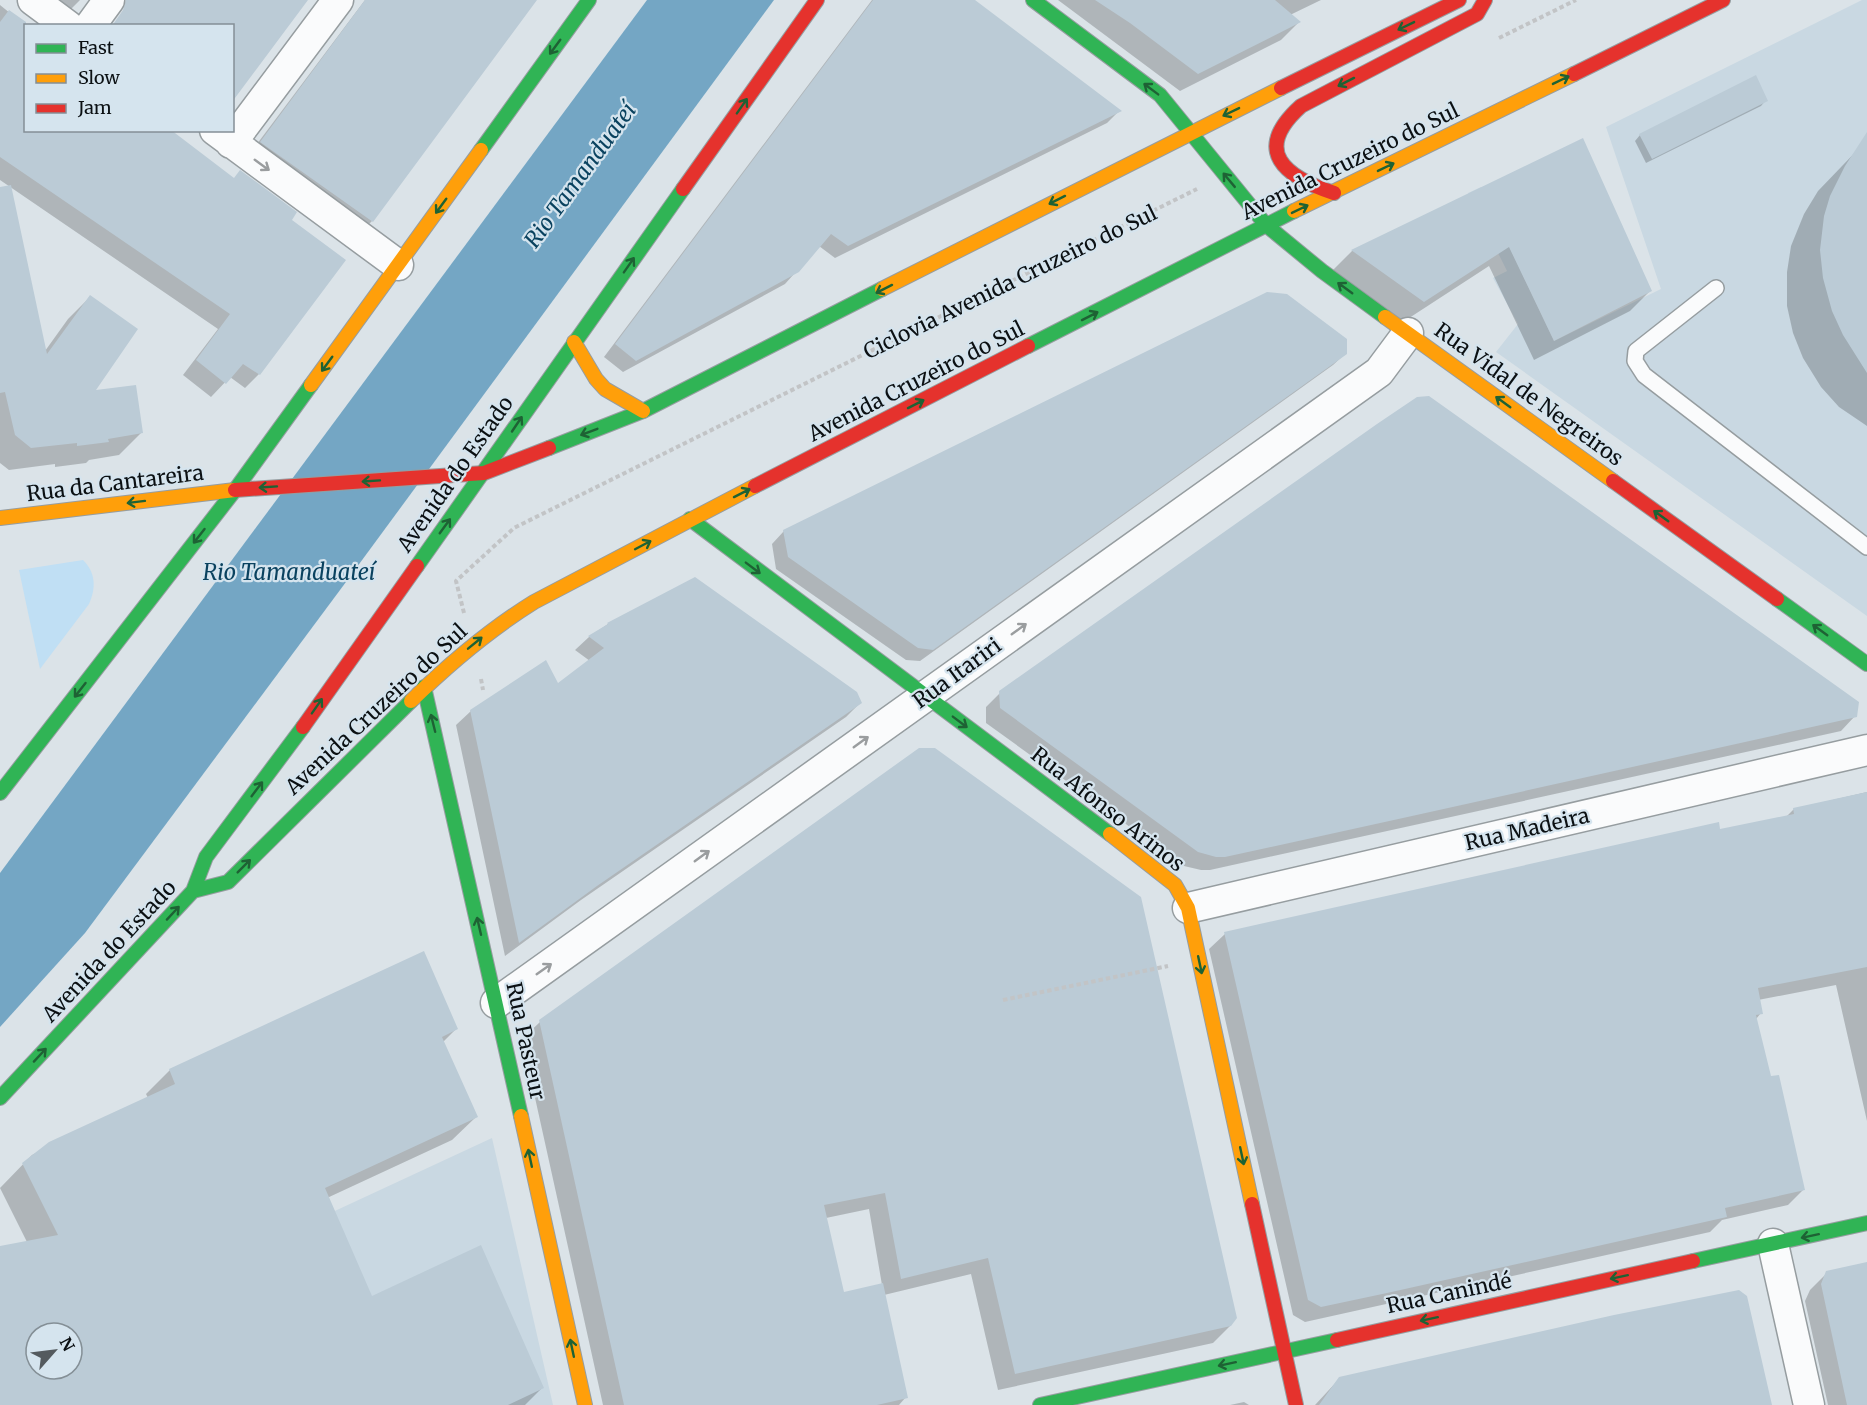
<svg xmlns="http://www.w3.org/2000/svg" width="1867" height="1405" font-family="Merriweather,serif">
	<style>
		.built { fill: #c9d8e2 }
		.green { fill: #c0dff4 }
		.water { fill: #74a6c4 }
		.shadow { fill: #0003; fill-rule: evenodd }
		.building { fill: #bbcbd6; fill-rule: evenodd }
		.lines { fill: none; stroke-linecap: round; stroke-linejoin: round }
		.lane-casing { stroke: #969da0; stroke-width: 18 }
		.street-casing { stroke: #969da0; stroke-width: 33 }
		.fast-casing { stroke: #969da0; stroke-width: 16 }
		.slow-casing { stroke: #969da0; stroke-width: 16 }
		.jam-casing { stroke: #969da0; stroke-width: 16 }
		.path { stroke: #c2c4c6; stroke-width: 4; stroke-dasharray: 4.5 3; stroke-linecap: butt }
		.lane { stroke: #fafbfc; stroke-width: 15 }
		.street { stroke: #fafbfc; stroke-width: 30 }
		.fast { stroke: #30b455; stroke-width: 14 }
		.slow { stroke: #ff9f0a; stroke-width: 14 }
		.jam { stroke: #e5322d; stroke-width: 14 }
		.oneway { stroke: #1e6234 }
		.oneway2 { stroke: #9a9d9f }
		.labels { text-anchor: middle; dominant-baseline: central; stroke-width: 4.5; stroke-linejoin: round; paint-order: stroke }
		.street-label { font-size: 21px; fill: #0b1013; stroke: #d5e4ee }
		.water-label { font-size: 22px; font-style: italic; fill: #0a425f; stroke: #d5e4ee }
	</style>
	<rect width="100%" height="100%" fill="#dbe3e8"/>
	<path class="built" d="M1862,0h5v616l-371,-264 22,-28 -25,-46 14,-7 -39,-78 13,-6 73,154 107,-52 -55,-162z
		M492,1138l61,267h-470l-11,-72z"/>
	<path class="green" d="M83,560c13,13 13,28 6,44l-49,65 -21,-99z"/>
	<path class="water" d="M647,0h127l-431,586 -258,347 -85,94v-154z"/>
	<path class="shadow" d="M45,0h35l-14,14z
		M365,0h171l-164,221 -14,14 -110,-79z
		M872,0h99l148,111 -12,12 -272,135 -16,-12 -34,38 -162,88 -19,-15z
		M1058,0h263l-31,15 9,7 -18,18 -101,51z
		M0,5l26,21v104l264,90 -31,154 -14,14 -15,-11 -19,20 -28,-22 35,-46 -218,-149z
		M1766,100l-5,6 -115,57 -11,-22 5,-6z
		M1583,140l67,151 -20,20 -96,49 -45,-94 -86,56 -71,-51 20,-20z
		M1867,140v286l-28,-19 -18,-20 -18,-29 -10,-25 -6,-27v-34l4,-26 13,-32 14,-23z
		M0,229l45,122 23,-32 22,-22 2,95 49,41 -22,22 -30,5 -3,3 -31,4v-3l-46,6 -9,-7z
		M1346,353l-13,12 -413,296 -14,-1 -130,-91 -4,-25 12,-13z
		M608,624l252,79 -14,14 -265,183 -76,56 -49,-231 15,-14 86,-26 33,-24 -15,-11 14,-13z
		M1000,693l855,23 -14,15 -631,139h-9l-17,-4 -198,-143v-16z
		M1867,792v329l-31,-136 -78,15 3,13 -5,6 14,59 34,111 -16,16 -66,15 -12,12 -405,90 -12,-7 -84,-366 16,-15 561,-117 8,-8z
		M540,1022l690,304 -17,17 -215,47 -27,-116 -87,21 22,102 -7,8h-296l-81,-366zM869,1209l13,76 -39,9 -17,-76z
		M456,1029l-14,14 34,74 -24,23 -125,58 44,100 171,90 -17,17h-525v-157l27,-6 -27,-54 32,-33 116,-57 -2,-4 24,-24zM36,1333h36v36h-36z
		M1867,1264v141h-39l-23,-104 5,-11 17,-17z
		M1340,1378l431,27h-456z
		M1244,1402l5,3h-19z"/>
	<path class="building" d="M126,0h182l-76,102v-76h-120l11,-16z
		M365,0h172l-164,222 -113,-80z
		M873,0h102l147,111 -274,135 -17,-12 -32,38 -163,89 -21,-17z
		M1095,0h180l26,22 -103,52 -68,-51z
		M9,10l17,12v108h145l63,48 6,-8 57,42 -5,8 54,40 -86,115 -17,-11 -17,20 -30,-24 34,-46 -230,-157v-135z
		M1756,75l12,26 -116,58 -13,-25z
		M1867,132v241l-24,-38 -11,-24 -9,-33 -3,-28 4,-34 6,-20 15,-30z
		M1583,138l69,153 -98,50 -45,-94 -85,55 -73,-52z
		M11,185l36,169 43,-59 48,34 -42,61 40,-5 7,48 -35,6 1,3 -32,4v-3l-46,5 -16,-13 -10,-43 -5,1v-206z
		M1267,292l20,2 60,45v15l-414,296 -15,-2 -130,-91 -5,-27z
		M1429,396l430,306 -2,15 -445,99 -187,41h-9l-18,-5 -198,-144 -1,-17 378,-267 40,-27z
		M695,577l162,115 5,11 -265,183 -78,57 -49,-233 76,-50 12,23 46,-35 -16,-12 20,-12 -1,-1z
		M919,748h16l206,149 96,421 -6,8 -216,48 -27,-116 -87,21 -16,-86 -61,12 20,87 39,-9 25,115 -31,7h-253l-85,-385z
		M1867,792v175l-109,21 5,26 -7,1 15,61 8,-1 26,115 -80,18 2,9 -340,76 -66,14 -13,-7 -84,-368 495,-110 1,7 74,-15 -1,-6z
		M424,951l34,78 -16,8 36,80 -153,71 47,108 109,-51 63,143 -36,17h-508v-159l58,-11 -36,-72 27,-21 126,-58 -6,-15zM36,1333h36v36h-36z
		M1867,1262v143h-20l-26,-121 5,-13z
		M1739,1290l8,6 25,109h-453l20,-28 275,-62z"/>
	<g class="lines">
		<g class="lane-casing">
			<path id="lane" d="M1716,288l-80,63 -1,10 9,14 223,172"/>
		</g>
		<g class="street-casing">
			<path id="street" d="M33,0l35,26
				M90,26l19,-26
				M215,130l183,135
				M231,143l107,-143
				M1188,908l679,-158
				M496,1003l883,-631 29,-39
				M1773,1244l36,161"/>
		</g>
		<g class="fast-casing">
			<path id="fast" d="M1033,0l127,95 106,130 56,46 63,46
				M481,150l108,-150
				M1028,346l266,-135
				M549,448l94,-37 239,-122
				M690,519l420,315
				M417,566l266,-377
				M1777,599l90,65
				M424,687l97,429
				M0,793l235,-303 76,-105
				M193,891l35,-9 183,-181
				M0,1098l193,-207 13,-34 97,-130
				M1693,1261l174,-38
				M1040,1405l297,-65"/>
		</g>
		<g class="slow-casing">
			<path id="slow" d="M1294,211l280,-137
				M882,289l399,-201
				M1385,317l228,164
				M574,342l22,37 9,10 38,22
				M311,385l170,-235
				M0,518l235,-28
				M411,701c38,-37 78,-71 123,-99l221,-116
				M1110,834l65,51 13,23 64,296
				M521,1116l64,289"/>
		</g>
		<g class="jam-casing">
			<path id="jam" d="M1574,74l149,-74
				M1281,88l178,-88
				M683,189l134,-189
				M1334,193c-49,-16 -83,-42 -33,-87l176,-92 8,-14
				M1613,481l164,118
				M755,486l273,-140
				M235,490l249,-17 65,-25
				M303,727l114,-161
				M1252,1204l44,201
				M1337,1340l356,-79"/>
		</g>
		<path class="path" d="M1499,38l77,-38
			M464,613l-8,-32 58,-53 683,-339
			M481,679l2,11
			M1003,1000l165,-34"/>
		<use href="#lane" class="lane"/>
		<use href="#street" class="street"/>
		<use href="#fast" class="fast"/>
		<use href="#slow" class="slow"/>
		<use href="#jam" class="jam"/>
	</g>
	<defs><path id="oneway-shaft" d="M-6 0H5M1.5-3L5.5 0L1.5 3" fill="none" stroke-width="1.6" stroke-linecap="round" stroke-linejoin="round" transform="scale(1.5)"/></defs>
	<g class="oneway">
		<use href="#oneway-shaft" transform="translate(1406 26) rotate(154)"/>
		<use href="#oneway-shaft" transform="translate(555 47) rotate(126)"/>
		<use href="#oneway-shaft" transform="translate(1561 80) rotate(-26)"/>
		<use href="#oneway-shaft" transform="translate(1346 82) rotate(153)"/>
		<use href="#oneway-shaft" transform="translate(1151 89) rotate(-143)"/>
		<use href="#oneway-shaft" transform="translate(742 106) rotate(-55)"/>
		<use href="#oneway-shaft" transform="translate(1231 112) rotate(154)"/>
		<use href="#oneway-shaft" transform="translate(1386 167) rotate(-26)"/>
		<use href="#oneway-shaft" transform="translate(1229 180) rotate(-130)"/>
		<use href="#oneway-shaft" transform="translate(1057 200) rotate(153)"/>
		<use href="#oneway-shaft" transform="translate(441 206) rotate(126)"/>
		<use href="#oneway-shaft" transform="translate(1300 209) rotate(-26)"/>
		<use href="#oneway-shaft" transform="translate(629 265) rotate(-55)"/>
		<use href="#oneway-shaft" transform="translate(1345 288) rotate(-144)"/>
		<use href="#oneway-shaft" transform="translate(884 289) rotate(153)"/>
		<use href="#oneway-shaft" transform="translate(1090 316) rotate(-27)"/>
		<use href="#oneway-shaft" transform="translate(327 364) rotate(126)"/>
		<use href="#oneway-shaft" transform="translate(1503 402) rotate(-144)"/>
		<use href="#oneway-shaft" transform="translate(916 404) rotate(-27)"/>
		<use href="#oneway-shaft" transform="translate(517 424) rotate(-56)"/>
		<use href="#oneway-shaft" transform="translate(589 432) rotate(159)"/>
		<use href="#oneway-shaft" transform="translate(371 481) rotate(176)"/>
		<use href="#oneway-shaft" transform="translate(268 487) rotate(176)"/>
		<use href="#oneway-shaft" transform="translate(742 493) rotate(-27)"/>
		<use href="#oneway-shaft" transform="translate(136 502) rotate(173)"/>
		<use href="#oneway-shaft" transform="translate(1661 516) rotate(-144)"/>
		<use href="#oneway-shaft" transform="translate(445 526) rotate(-54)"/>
		<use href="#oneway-shaft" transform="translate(199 536) rotate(128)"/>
		<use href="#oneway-shaft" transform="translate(643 545) rotate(-28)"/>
		<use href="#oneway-shaft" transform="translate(753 568) rotate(37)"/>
		<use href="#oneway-shaft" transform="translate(1820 630) rotate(-144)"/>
		<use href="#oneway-shaft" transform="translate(475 643) rotate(-39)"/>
		<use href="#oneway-shaft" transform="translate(80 690) rotate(128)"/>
		<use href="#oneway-shaft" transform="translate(317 706) rotate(-55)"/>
		<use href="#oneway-shaft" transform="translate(960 722) rotate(37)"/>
		<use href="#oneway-shaft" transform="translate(433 723) rotate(-104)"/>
		<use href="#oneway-shaft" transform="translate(257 789) rotate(-53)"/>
		<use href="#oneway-shaft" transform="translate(244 866) rotate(-45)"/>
		<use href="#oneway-shaft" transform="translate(173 913) rotate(-47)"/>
		<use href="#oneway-shaft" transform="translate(479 926) rotate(-103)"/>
		<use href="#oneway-shaft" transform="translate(1200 965) rotate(78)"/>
		<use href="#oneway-shaft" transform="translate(40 1055) rotate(-47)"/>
		<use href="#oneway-shaft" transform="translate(1242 1156) rotate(78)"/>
		<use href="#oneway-shaft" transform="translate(530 1158) rotate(-102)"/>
		<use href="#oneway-shaft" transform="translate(1810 1236) rotate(168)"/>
		<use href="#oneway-shaft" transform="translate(1619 1277) rotate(168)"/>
		<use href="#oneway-shaft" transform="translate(1429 1319) rotate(168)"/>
		<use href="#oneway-shaft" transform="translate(572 1348) rotate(-102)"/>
		<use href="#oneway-shaft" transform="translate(1227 1364) rotate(168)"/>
	</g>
	<g class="oneway2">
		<use href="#oneway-shaft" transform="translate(262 165) rotate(36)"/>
		<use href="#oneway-shaft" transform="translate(1019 629) rotate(-36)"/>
		<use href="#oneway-shaft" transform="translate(861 742) rotate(-36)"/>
		<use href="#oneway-shaft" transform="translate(702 856) rotate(-36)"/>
		<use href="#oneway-shaft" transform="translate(544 969) rotate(-35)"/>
	</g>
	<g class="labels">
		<g class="street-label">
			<text transform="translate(1350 161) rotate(-26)">Avenida Cruzeiro do Sul</text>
			<text transform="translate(1010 282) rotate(-26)">Ciclovia Avenida Cruzeiro do Sul</text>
			<text transform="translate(916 381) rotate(-27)">Avenida Cruzeiro do Sul</text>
			<text transform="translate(1529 394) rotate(36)">Rua Vidal de Negreiros</text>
			<text transform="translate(455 474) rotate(-55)">Avenida do Estado</text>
			<text transform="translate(115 483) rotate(-7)">Rua da Cantareira</text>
			<text transform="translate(957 673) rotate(-36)">Rua Itariri</text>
			<text transform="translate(376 709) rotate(-43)">Avenida Cruzeiro do Sul</text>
			<text transform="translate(1108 809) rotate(38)">Rua Afonso Arinos</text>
			<text transform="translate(1527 829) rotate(-13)">Rua Madeira</text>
			<text transform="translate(109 951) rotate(-47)">Avenida do Estado</text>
			<text transform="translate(526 1041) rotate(78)">Rua Pasteur</text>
			<text transform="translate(1449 1293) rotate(-12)">Rua Canindé</text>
		</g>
		<g class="water-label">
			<text transform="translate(580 175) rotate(-54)">Rio Tamanduateí</text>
			<text x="289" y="572">Rio Tamanduateí</text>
		</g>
	</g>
	<rect x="24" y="24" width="210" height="108" fill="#d5e4ee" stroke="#848f96" stroke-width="1.5"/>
	<rect x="36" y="44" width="30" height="9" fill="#30b455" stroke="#848f96" stroke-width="1.5"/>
	<text x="78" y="54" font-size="18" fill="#0b1013">Fast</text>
	<rect x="36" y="74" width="30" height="9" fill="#ff9f0a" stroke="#848f96" stroke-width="1.5"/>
	<text x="78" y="84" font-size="18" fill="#0b1013">Slow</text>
	<rect x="36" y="104" width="30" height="9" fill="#e5322d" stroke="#848f96" stroke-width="1.5"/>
	<text x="78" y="114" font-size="18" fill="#0b1013">Jam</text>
	<g transform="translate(54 1351) rotate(62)"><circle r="28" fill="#d5e4ee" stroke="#848f96" stroke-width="1.5"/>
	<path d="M0-4.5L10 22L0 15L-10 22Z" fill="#545a5e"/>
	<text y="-9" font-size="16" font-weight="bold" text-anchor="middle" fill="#0b1013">N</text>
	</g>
</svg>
